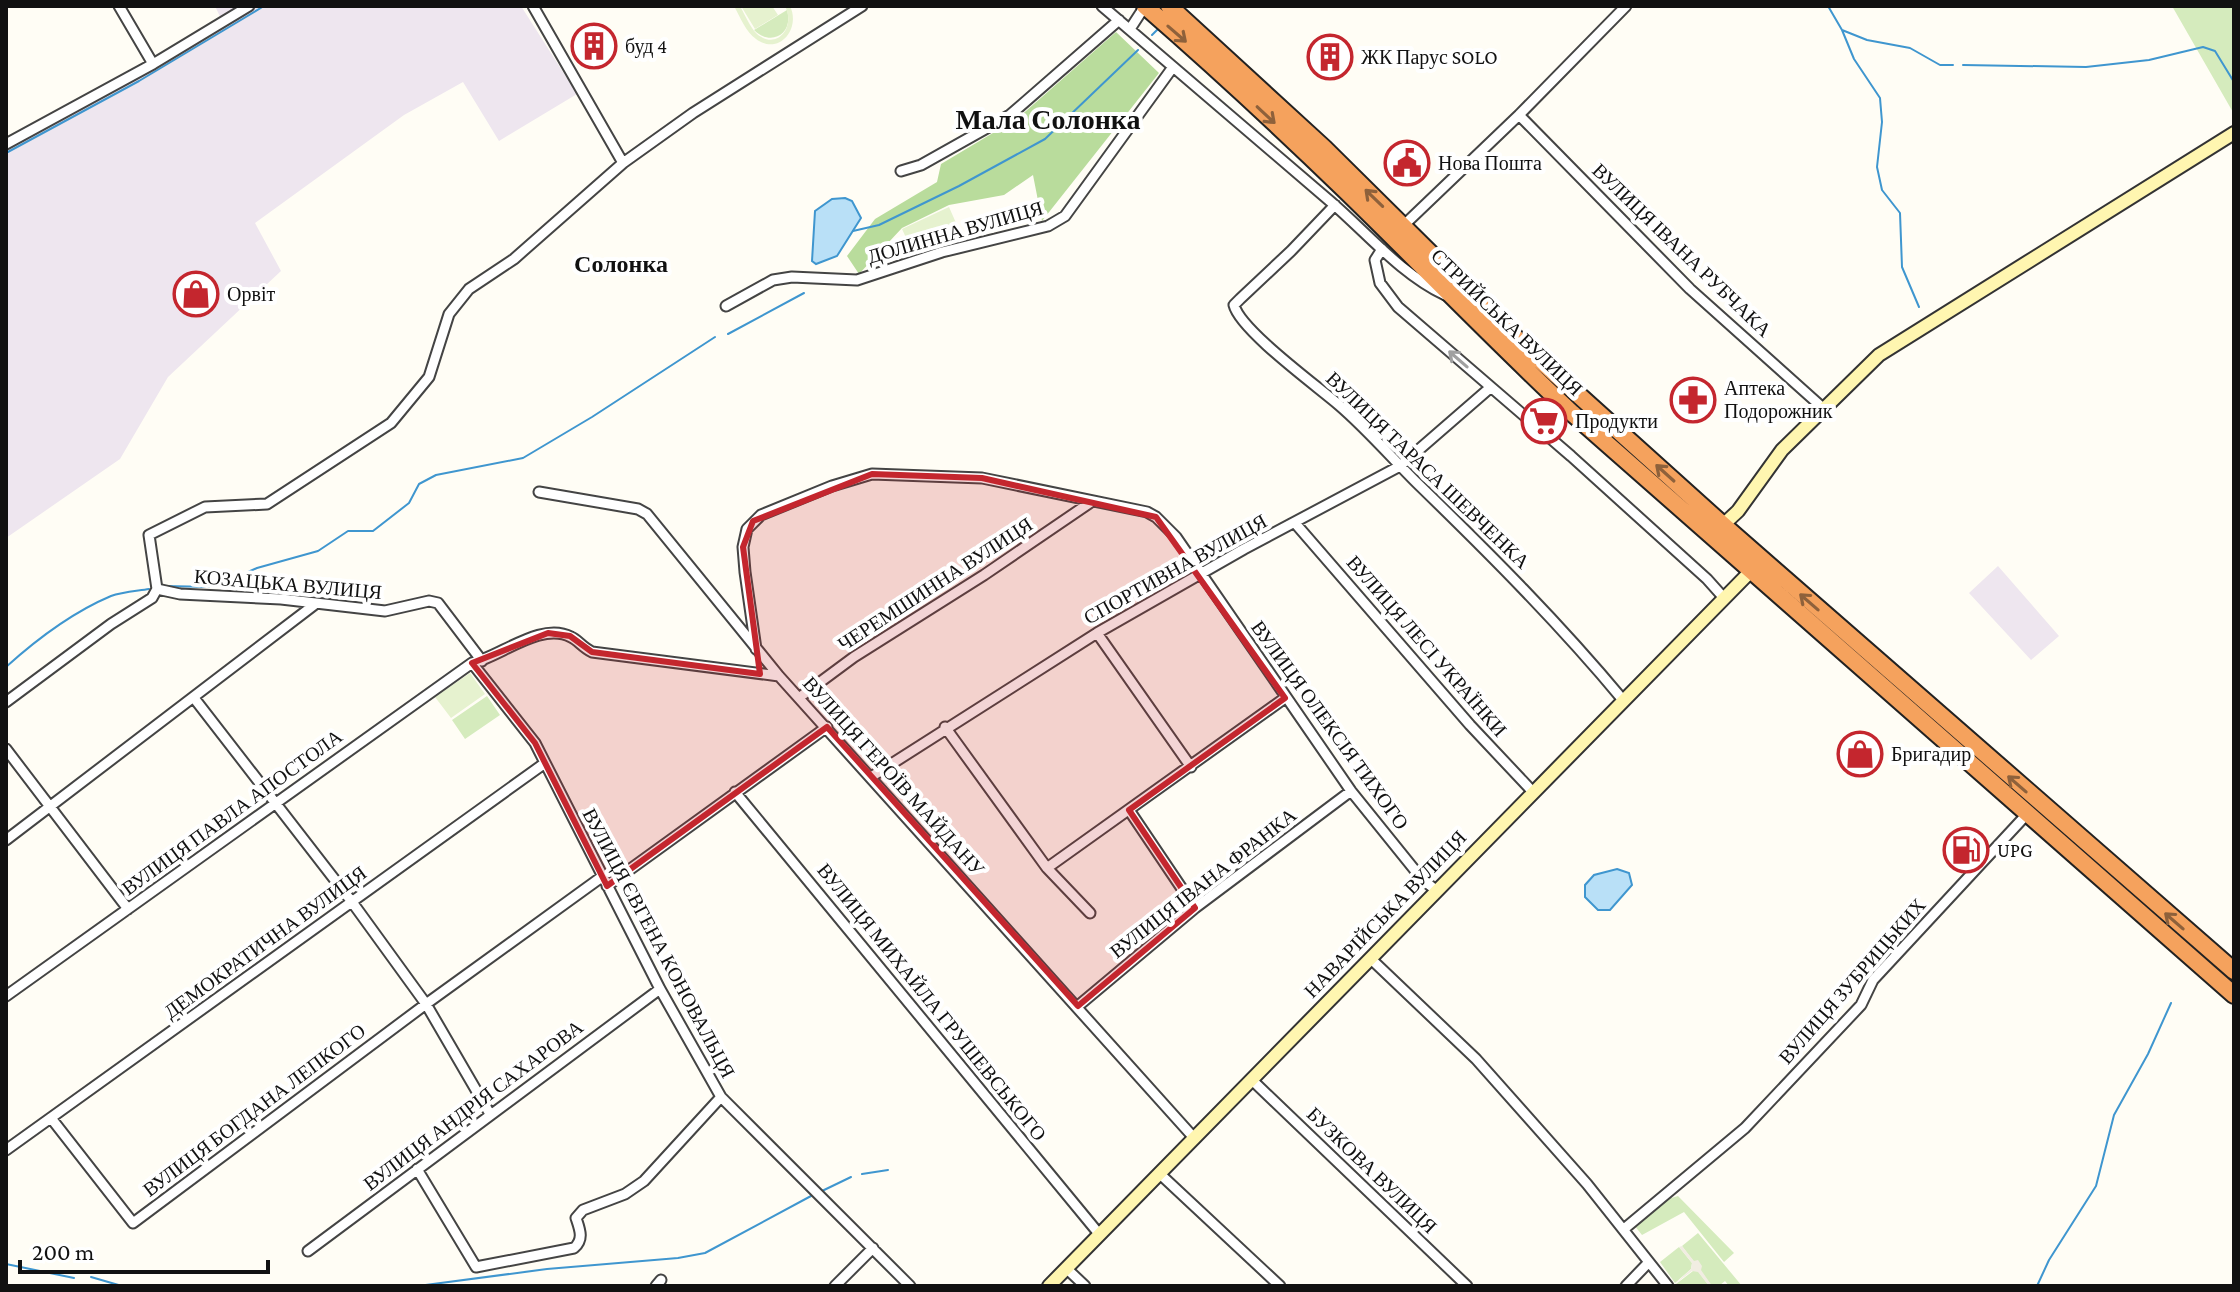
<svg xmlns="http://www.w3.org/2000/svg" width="2240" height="1292" font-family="'Crimson Pro',serif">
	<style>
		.industrial { fill: #eee6ef }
		.green { fill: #d5ebbd }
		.forest { fill: #b9dc9c }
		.pitch { fill: #e6f2cf }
		.plaza { fill: #f1ede2 }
		.water { fill: #b9e0f7; stroke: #3f96cf; stroke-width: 2 }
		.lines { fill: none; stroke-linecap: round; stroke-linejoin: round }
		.stream { stroke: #3f96cf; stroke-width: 2 }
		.street-casing { stroke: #444; stroke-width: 13 }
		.secondary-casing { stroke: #333; stroke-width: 16 }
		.highway-casing { stroke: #222; stroke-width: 20 }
		.street { stroke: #fff; stroke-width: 9 }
		.secondary { stroke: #fff6b0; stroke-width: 12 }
		.highway { stroke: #f5a25d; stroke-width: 16 }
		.oneway { stroke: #8e613b }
		.oneway2 { stroke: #a0a0a0 }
		.marked { fill: #c4262e; fill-opacity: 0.2; stroke: #c4262e; stroke-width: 6; stroke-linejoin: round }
		.labels { text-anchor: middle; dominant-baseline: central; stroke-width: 8; stroke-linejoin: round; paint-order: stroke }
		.poi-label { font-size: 20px; fill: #111; stroke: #fff; text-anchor: start }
		.street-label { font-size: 20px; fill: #111; stroke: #fff }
		.quarter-label { font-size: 24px; font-weight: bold; fill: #111; stroke: #fff }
		.district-label { font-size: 28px; font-weight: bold; fill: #111; stroke: #fff }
	</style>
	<rect width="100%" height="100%" fill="#fffdf5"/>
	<path class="industrial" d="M215,6h306l56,88 -78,47 -36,-59 -59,33 -149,108 26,48 -113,106 -48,82 -114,79v-388l149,-83 69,-42z
		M1998,566l61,70 -28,24 -62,-67z"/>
	<path class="green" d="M2172,6h62v108z
		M787,10c7,24 -16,37 -33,20z
		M487,696l13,19 -35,24 -13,-19z
		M1918,705l316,272v8l-318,-279z
		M1678,1196l56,57 -10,9 -40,-50 -42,23 -8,-10 34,-26z
		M1698,1233l44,53h-13l-4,-5 -6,5h-7l-30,-40z
		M1679,1247l13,16 -1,6 -16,14 -15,-21z
		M1693,1271h5l11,15h-31l-2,-2z"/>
	<path class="forest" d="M1116,32l43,41 -117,148 -9,-46 -29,20 -55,10 -47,23 -43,46 -12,-18 28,-37 62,-37 4,-18 77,-46z"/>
	<path class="pitch" d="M734,6h6c5,9 10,21 17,28 20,17 39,-7 28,-28h5c11,23 -11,50 -34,33 -10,-7 -16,-22 -22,-33z
		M741,6h31l6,9 -23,14z
		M949,207l11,25 -47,21 -11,-24z
		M470,673l15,21 -34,24 -16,-21z"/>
	<path class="plaza" d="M1682,1246l12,15 4,-1 4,6 -1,4 11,16h-3l-11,-14 -6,-1 -16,12 15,-14 1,-6 -13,-16z"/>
	<path class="water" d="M845,198l7,3 9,17 -24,38 -21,8 -4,-3 3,-50 17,-12z
		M1617,869l12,4 3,12 -22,25h-12l-13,-13v-12l9,-10z"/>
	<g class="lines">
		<path class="stream" d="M1828,6l14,24 25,10 43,8 30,17h13
			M1842,30l12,29 26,39 2,24 -5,45 5,23 18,23 2,54 17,40
			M1152,35l6,-6
			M1963,65l123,2 63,-7 54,-13 12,4 19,31
			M6,153l133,-72 125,-75
			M853,231l26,-6 80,-39 86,-47 93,-89
			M728,334l76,-41
			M164,586l50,1 43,-19 61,-17 30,-20h25l36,-28 10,-19 17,-9 87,-17 69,-41 123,-80
			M6,667c31,-28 67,-55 105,-71 11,-4 26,-5 38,-7
			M862,1174l26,-4
			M822,1191l29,-14
			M6,1264l68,14
			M91,1277l31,9
			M418,1286l129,-17 131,-11 27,-5 106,-57
			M2037,1286l12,-26 47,-74 18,-71 34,-61 23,-51"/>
		<g class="street-casing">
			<path id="street" d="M119,6l34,58
				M533,6l90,157
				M1102,6c77,65 153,131 229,196 37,32 70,72 114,93
				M1130,29l15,-23
				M1519,115l171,174 133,119
				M6,144l147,-80 96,-58
				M901,171l20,-6 89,-50 109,-95
				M1335,205l-44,46 -51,48 -6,6c6,25 83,81 105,100 28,24 52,52 78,78 72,70 142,140 206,217
				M1403,226l116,-111 107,-109
				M1382,249l-7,11 5,23 18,24 173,149 136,123 17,19
				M726,306l47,-26 19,-3 65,3 85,-28 106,-26 17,-10 108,-149
				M539,492l99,17 9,5 132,162 416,463
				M1295,523l175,202 63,67
				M157,589l-8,-54 56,-28 62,-3 124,-81 38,-46 20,-63 20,-25 45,-30 109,-96 70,-50 169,-107
				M157,589l23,5 101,5 104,12 44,-10 9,2 44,58
				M1097,633l94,134
				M756,649l-11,-77 -2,-25 4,-18 14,-14 71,-29 40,-12 110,4 165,34 9,5 20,20 175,254 71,88 15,12
				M472,663l63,80 125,246 61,108 189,189
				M800,697l54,-40 130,-82 107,-73
				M194,698l158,204 74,102 64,110
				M6,702l105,-78 41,-26 5,-9
				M945,727l102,141 43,45
				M6,749l122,160
				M871,777l226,-144 147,-84 156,-83 91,-79
				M735,792l365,443
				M1129,810l66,98
				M6,840l308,-235
				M1047,868l238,-170
				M607,886l220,-159
				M1370,958l106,101 111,125 81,102
				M6,996l466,-333c28,-6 69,-42 99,-26 7,3 11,10 21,15l187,24
				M1078,1006l117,-98 156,-117
				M1252,1080l215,206
				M51,1118l82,105 293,-219 177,-128
				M6,1150l539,-387
				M417,1169l59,98 98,-19c10,-9 6,-18 2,-30l7,-8 42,-16 19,-13 77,-84
				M1160,1174l120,112
				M1624,1229l121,-101 116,-123 12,-25 155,-167
				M308,1251l352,-262
				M1066,1268l19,18
				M656,1286l5,-6
				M835,1286l38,-38
				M1626,1286l23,-24"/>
		</g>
		<g class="secondary-casing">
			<path id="secondary" d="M1723,525l15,-14 44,-61 97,-95 355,-222
				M1049,1286l702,-715"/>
		</g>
		<g class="highway-casing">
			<path id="highway" d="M1145,6c69,60 136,122 201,185 76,74 149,150 226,222l662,582
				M1169,6l155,142 199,197 200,180 511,446"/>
		</g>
		<use href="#street" class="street"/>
		<use href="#secondary" class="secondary"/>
		<use href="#highway" class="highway"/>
	</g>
	<defs><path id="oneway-shaft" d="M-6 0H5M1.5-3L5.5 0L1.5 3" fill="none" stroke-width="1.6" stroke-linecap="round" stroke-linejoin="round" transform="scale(2)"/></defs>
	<g class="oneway">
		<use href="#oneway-shaft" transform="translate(1177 34) rotate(41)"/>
		<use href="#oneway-shaft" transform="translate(1266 115) rotate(43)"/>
		<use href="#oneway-shaft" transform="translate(1374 198) rotate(-136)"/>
		<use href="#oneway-shaft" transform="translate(1665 473) rotate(-138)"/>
		<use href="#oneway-shaft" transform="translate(1809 602) rotate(-139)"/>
		<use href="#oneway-shaft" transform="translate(2017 784) rotate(-139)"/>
		<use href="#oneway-shaft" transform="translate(2174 921) rotate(-139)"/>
	</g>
	<use class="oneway2" href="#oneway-shaft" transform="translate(1458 359) rotate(-139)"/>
	<path class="marked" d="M872,474l110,4 174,39 129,181 -156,112 66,98 -117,98 -251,-279 -220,159 -72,-143 -63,-80 76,-30 22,3 22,16 168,22 -17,-127 10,-26z"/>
	<defs>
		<g id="building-ring" transform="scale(2.3)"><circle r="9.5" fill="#fff" stroke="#c4262e" stroke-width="1.5"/><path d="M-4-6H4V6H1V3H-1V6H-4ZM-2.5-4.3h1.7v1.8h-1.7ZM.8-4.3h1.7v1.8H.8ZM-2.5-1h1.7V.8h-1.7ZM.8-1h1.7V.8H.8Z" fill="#c4262e"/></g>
		<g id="civic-ring" transform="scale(2.3)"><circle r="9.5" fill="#fff" stroke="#c4262e" stroke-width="1.5"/><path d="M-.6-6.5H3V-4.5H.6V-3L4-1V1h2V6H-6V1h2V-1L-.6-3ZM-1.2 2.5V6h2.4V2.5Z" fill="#c4262e"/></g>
		<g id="shop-ring" transform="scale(2.3)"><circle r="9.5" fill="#fff" stroke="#c4262e" stroke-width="1.5"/><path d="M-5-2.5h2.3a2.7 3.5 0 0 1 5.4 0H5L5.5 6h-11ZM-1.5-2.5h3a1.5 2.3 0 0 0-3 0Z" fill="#c4262e"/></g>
		<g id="pharmacy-ring" transform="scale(2.3)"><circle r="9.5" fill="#fff" stroke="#c4262e" stroke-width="1.5"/><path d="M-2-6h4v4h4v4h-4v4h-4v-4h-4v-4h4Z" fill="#c4262e"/></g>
		<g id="supermarket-ring" transform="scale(2.3)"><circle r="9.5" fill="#fff" stroke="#c4262e" stroke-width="1.5"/><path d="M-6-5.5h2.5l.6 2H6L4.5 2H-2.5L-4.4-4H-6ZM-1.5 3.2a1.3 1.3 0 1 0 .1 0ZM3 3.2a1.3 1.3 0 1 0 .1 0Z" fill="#c4262e"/></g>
		<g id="fuel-ring" transform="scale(2.3)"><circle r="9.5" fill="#fff" stroke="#c4262e" stroke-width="1.5"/><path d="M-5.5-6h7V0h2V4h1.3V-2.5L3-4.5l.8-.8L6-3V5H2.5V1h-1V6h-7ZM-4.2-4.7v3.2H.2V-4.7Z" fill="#c4262e"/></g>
	</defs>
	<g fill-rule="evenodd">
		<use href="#building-ring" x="594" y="46"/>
		<use href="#building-ring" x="1330" y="57"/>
		<use href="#civic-ring" x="1407" y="163"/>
		<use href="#shop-ring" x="196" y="294"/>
		<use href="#pharmacy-ring" x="1693" y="400"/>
		<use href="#supermarket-ring" x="1544" y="421"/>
		<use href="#shop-ring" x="1860" y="754"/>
		<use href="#fuel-ring" x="1966" y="850"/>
	</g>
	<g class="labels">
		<g class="poi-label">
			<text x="625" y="46">буд 4</text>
			<text x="1361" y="57">ЖК Парус SOLO</text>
			<text x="1438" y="163">Нова Пошта</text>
			<text x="227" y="294">Орвіт</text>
			<text x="1724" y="388">Аптека<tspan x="1724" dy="23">Подорожник</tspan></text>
			<text x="1575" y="421">Продукти</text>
			<text x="1891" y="754">Бригадир</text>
			<text x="1997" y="850">UPG</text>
		</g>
		<g class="street-label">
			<text transform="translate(955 232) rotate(-16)">ДОЛИННА ВУЛИЦЯ</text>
			<text transform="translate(1682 250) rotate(44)">ВУЛИЦЯ ІВАНА РУБЧАКА</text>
			<text transform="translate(1507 322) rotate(44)">СТРИЙСЬКА ВУЛИЦЯ</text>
			<text transform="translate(1428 470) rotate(44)">ВУЛИЦЯ ТАРАСА ШЕВЧЕНКА</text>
			<text transform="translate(1175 569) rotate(-29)">СПОРТИВНА ВУЛИЦЯ</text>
			<text transform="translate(288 584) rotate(5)">КОЗАЦЬКА ВУЛИЦЯ</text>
			<text transform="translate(935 584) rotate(-33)">ЧЕРЕМШИННА ВУЛИЦЯ</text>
			<text transform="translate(1427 646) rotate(49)">ВУЛИЦЯ ЛЕСІ УКРАЇНКИ</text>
			<text transform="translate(1330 725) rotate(54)">ВУЛИЦЯ ОЛЕКСІЯ ТИХОГО</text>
			<text transform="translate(894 776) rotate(48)">ВУЛИЦЯ ГЕРОЇВ МАЙДАНУ</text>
			<text transform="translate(232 812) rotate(-36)">ВУЛИЦЯ ПАВЛА АПОСТОЛА</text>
			<text transform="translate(1203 883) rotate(-38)">ВУЛИЦЯ ІВАНА ФРАНКА</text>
			<text transform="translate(1385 914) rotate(-46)">НАВАРІЙСЬКА ВУЛИЦЯ</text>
			<text transform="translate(265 942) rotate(-36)">ДЕМОКРАТИЧНА ВУЛИЦЯ</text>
			<text transform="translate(659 943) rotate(62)">ВУЛИЦЯ ЄВГЕНА КОНОВАЛЬЦЯ</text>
			<text transform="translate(1852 981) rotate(-49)">ВУЛИЦЯ ЗУБРИЦЬКИХ</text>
			<text transform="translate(932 1002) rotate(51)">ВУЛИЦЯ МИХАЙЛА ГРУШЕВСЬКОГО</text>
			<text transform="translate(473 1105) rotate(-37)">ВУЛИЦЯ АНДРІЯ САХАРОВА</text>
			<text transform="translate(254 1110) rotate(-37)">ВУЛИЦЯ БОГДАНА ЛЕПКОГО</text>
			<text transform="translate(1372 1170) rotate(44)">БУЗКОВА ВУЛИЦЯ</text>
		</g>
		<g class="quarter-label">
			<text x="621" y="263">Солонка</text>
		</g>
		<g class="district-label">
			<text x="1048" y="119">Мала Солонка</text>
		</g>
	</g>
	<rect width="2240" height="1292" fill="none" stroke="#111111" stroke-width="16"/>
	<path d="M20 1260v12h248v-12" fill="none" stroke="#111111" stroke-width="4"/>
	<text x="32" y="1260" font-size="24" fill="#111111" stroke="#ffffff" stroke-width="6" paint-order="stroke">200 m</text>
</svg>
